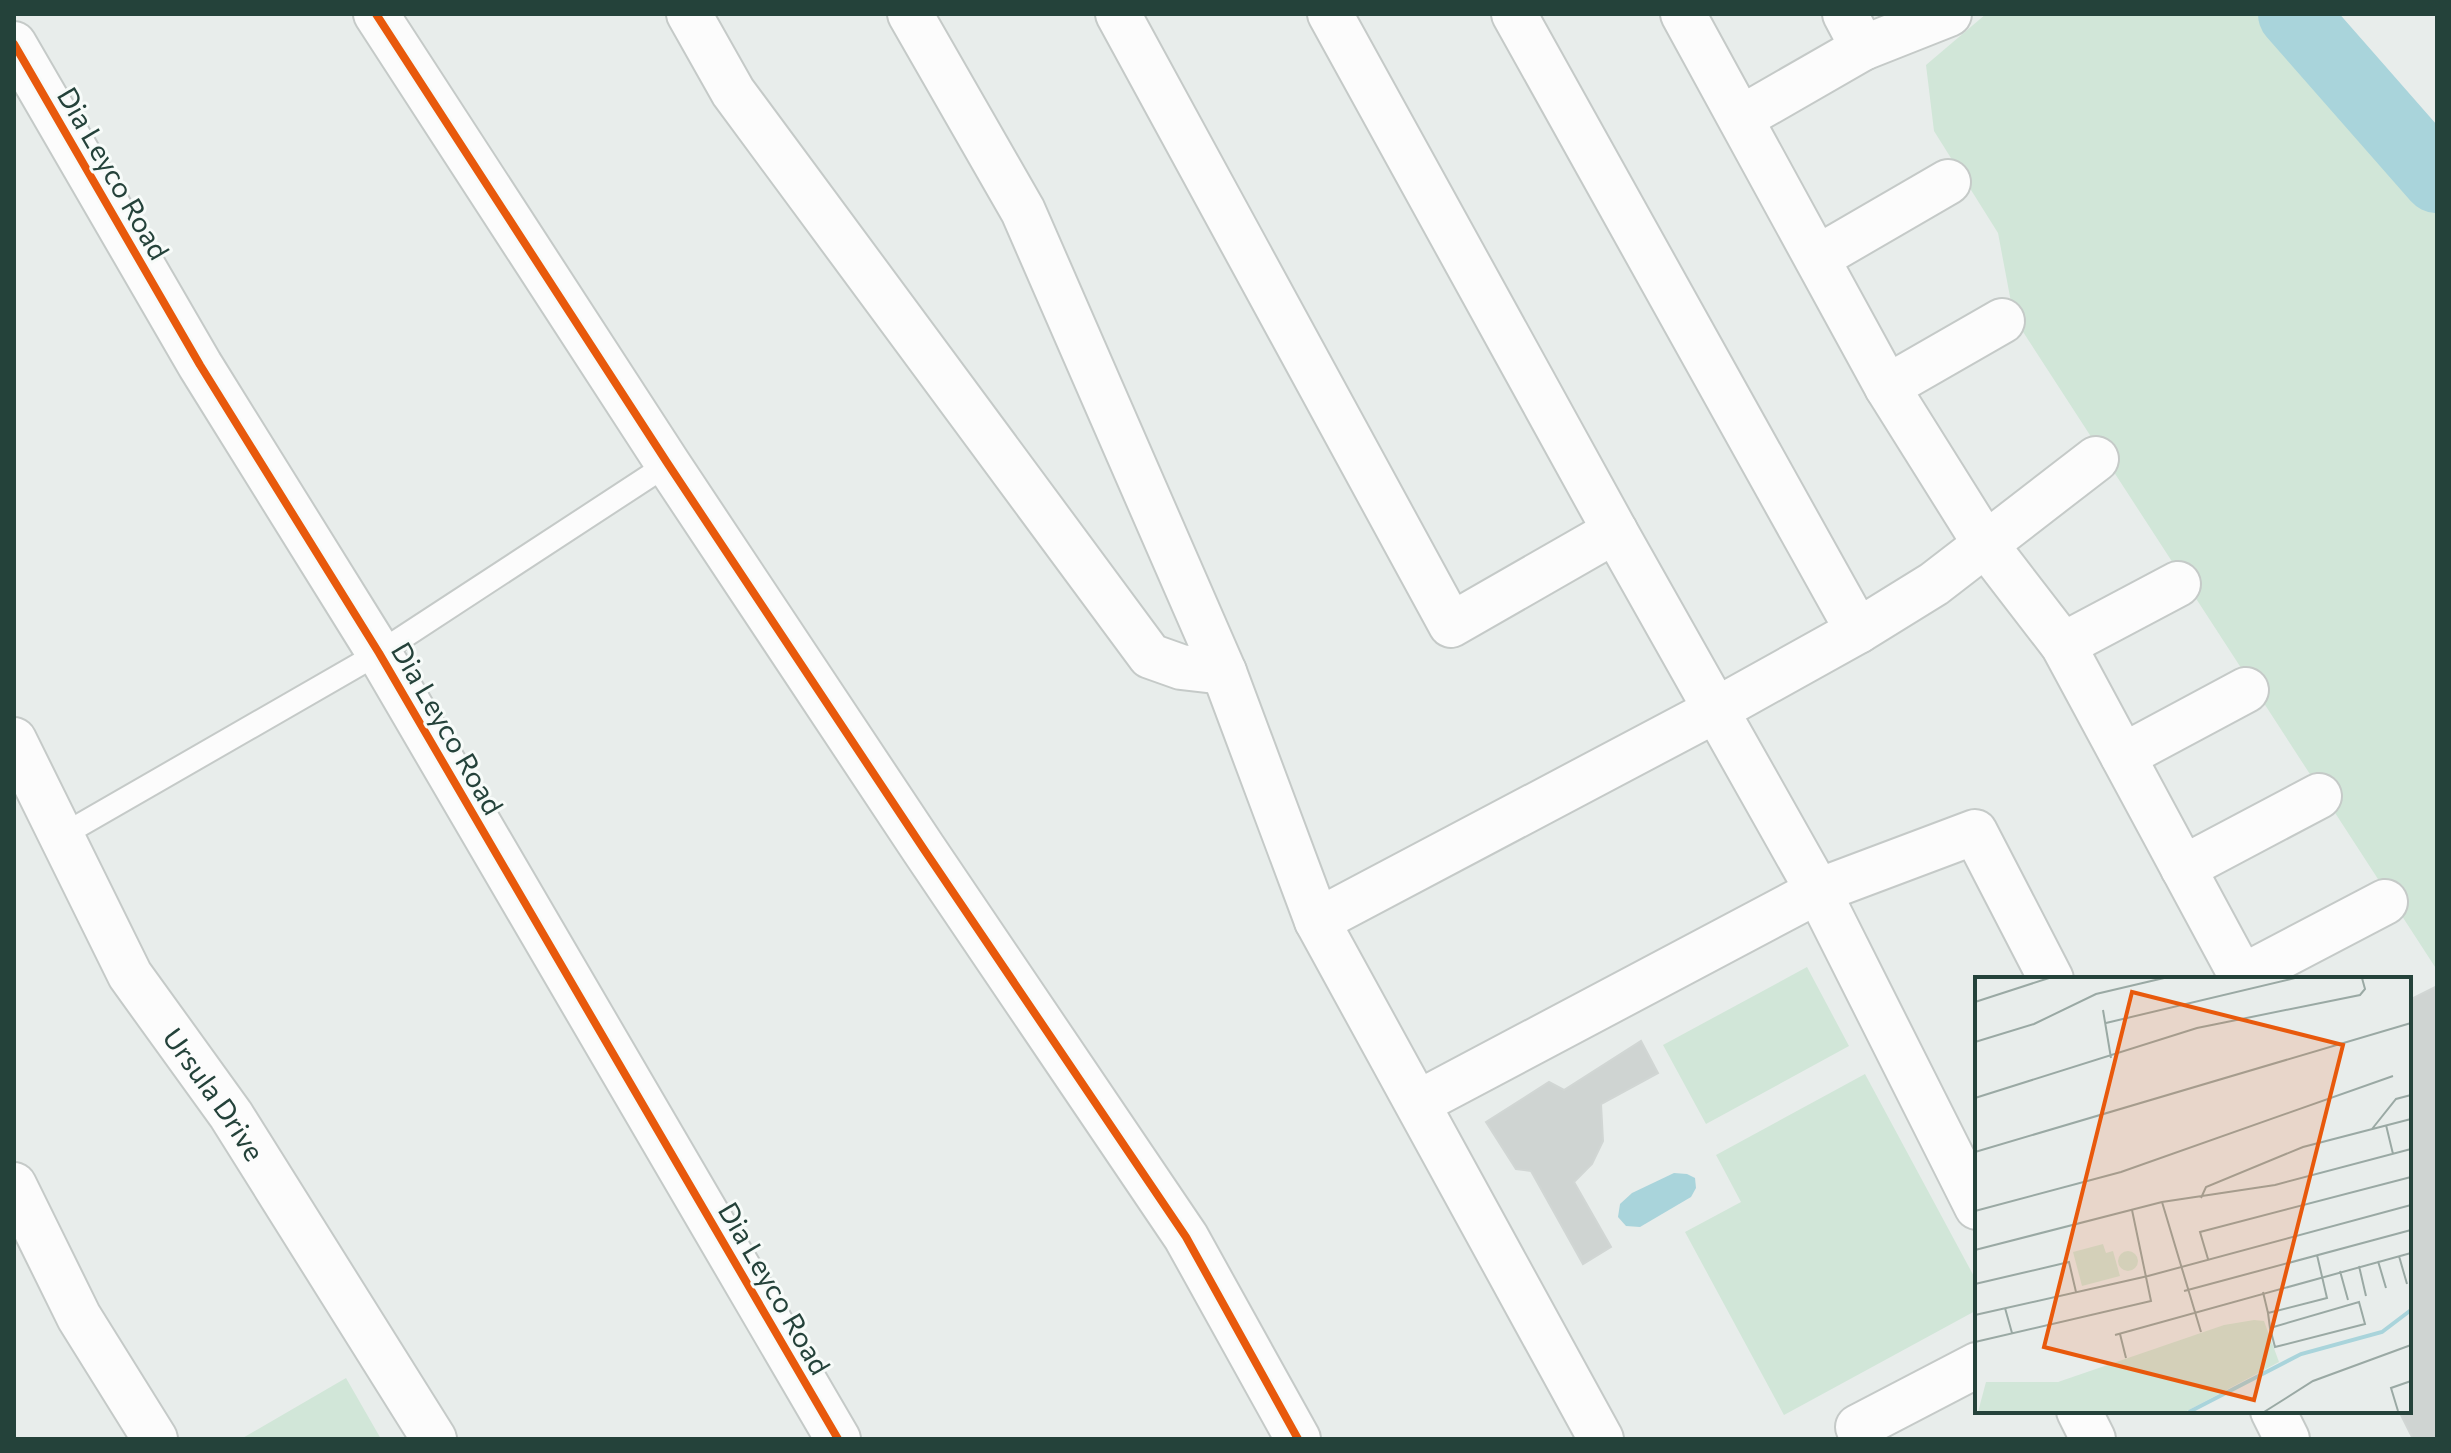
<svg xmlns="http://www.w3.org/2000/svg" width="2451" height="1453" font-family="Commissioner,sans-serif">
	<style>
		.green { fill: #d1e6d8 }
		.water { fill: #a9d4db }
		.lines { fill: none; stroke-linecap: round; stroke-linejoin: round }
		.river { stroke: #a9d4db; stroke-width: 70 }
		.building { fill: #cfd4d2; stroke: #d1d6d4; stroke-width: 2 }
		.lane-casing { stroke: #c5cac8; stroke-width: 26 }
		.street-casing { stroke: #c5cac8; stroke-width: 48 }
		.lane { stroke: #fcfcfc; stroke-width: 22 }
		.street { stroke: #fcfcfc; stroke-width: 44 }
		.cycleway-casing { stroke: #f7fbf9; stroke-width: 13 }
		.cycleway { stroke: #e8590c; stroke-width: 8 }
		.labels { text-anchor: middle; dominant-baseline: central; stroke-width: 6; stroke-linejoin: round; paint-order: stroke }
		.street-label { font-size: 28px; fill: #24423a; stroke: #f7fbf9 }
		.inset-river { fill: none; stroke: #a9d4db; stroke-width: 4 }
		.inset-road { fill: none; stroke: #9aa9a4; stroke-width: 2 }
		.view { fill: #e8590c; fill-opacity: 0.15; stroke: #e8590c; stroke-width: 4 }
		.inset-edge { fill: none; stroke: #24423a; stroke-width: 4 }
	</style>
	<rect width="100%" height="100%" fill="#e8edeb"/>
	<path class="green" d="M1986,14h284l167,184v772l-423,-652 -16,-85 -64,-102 -8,-66z
		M1807,967l42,79 -143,78 -43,-79z
		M1865,1074l112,208v28l-193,105 -99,-183 56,-30 -25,-47z
		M346,1378l35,61h-140z"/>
	<path class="water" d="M1674,1173l13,1 8,4 1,10 -5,9 -51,30 -14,-1 -8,-9 2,-13 12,-11z"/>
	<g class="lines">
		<path class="river" d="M2293,14l144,164"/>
	</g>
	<path class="building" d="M2437,986v453h-24l-14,-28h10v-411z
		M1641,1041l17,32 -57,31 2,37 -11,23 -18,18 37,65 -28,17 -52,-93 -15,-2 -30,-47 63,-40 15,8z"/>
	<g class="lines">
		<g class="lane-casing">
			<path id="lane" d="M61,836l318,-183 289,-189"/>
		</g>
		<g class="street-casing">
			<g id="street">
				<path d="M376,14l292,450 255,384 263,389 112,202"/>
				<path d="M689,14l44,78 417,564 31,11 43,5"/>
				<path d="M910,14l113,197 201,461 93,249 284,518"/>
				<path d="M1118,14l333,611 164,-94"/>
				<path d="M1330,14l285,517 203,360 159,316"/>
				<path d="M1514,14l344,617"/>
				<path d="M1683,14l204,373 99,158 77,100 180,334"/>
				<path d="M1845,14l18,34"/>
				<path d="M14,44l186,321 179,288 459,786"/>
				<path d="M1741,118l122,-70 86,-34"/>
				<path d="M1817,258l131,-76"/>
				<path d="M1887,387l115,-66"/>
				<path d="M2063,645l115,-61"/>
				<path id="s1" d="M14,740l116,235 101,140 203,324"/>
				<path d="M2123,756l123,-66"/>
				<path d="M2183,868l136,-72"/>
				<path d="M1317,921l399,-211 142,-79 76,-47 162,-125"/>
				<path d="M2242,977l143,-75"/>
				<path d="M1418,1103l400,-212 157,-59 76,147"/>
				<path d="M14,1185l65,132 76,122"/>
				<path d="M2079,1411l14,28"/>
				<path d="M2273,1411l14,28"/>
				<path d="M1863,1439l-5,-12 119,-62"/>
			</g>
		</g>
		<use href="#lane" class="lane"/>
		<use href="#street" class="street"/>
		<g class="cycleway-casing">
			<path id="cycleway" d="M376,14l292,450 255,384 263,389 112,202
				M14,44l186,321 179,288 459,786"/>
		</g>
		<use href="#cycleway" class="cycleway"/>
	</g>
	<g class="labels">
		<g class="street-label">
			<text transform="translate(114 173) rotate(60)">Dia Leyco Road</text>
			<text transform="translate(448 728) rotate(60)">Dia Leyco Road</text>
			<text stroke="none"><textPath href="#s1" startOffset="408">Ursula Drive</textPath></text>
			<text transform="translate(775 1288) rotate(60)">Dia Leyco Road</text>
		</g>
	</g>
	<g transform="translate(1975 977)">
		<rect width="436" height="436" fill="#e8edeb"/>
		<path d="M128,267l3,9 7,-2 7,25 -38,10 -9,-34zM143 284a10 10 0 1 1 20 0a10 10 0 1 1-20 0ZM279,343l10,1 15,41 -94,50h-207l8,-30h72l166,-57z" fill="#d1e6d8"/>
		<path class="inset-river" d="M214,435l112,-58 81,-22 29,-22"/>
		<path class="inset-road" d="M0,25l74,-24M128,33l8,48M131,46l189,-45M0,65l59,-18 62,-30 68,-16M0,121l222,-70 163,-33 5,-6 -3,-11M411,148l7,29M397,152l24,-30 15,-4M0,175l436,-129M226,221l5,-11 97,-40 108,-28M187,225l39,130M0,234l146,-39 272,-96M0,273l187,-48 113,-17 136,-36M424,279l8,28M233,282l-8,-27 211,-55M403,284l8,27M384,289l7,30M365,294l8,29M0,307l94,-22 7,30M209,314l227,-61M288,315l5,21 2,15 5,19 90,-23 -6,-22 -89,26M30,331l7,25M293,336l59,-15 -10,-43M0,338l173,-39 263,-71M145,357l6,24M140,358l296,-82M0,365l176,-41 -19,-91M423,434l-7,-23 20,-7M289,435l49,-31 98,-36"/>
		<path class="view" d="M157,15l211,53 -89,355 -210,-53z"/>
		<rect width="436" height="436" class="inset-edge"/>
	</g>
	<rect width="2451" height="1453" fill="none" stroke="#24423a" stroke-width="32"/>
</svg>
